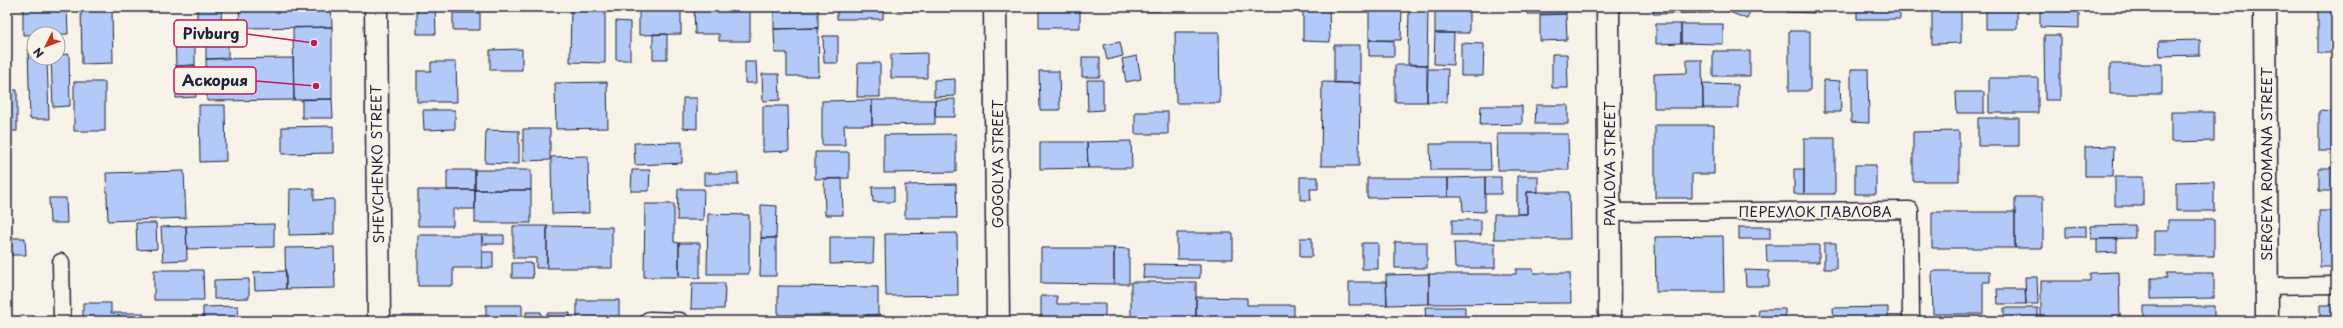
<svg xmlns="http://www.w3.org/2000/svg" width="2343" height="328" font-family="'Playpen Sans',sans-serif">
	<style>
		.building { fill: #b3caf8; stroke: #22223b }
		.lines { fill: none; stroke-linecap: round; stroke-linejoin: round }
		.lane-casing { stroke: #22223b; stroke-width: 19 }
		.street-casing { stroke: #22223b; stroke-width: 25 }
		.secondary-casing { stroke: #22223b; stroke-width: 25 }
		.lane { stroke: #f7f3e8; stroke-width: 16 }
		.street { stroke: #f7f3e8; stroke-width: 22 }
		.secondary { stroke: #f7f3e8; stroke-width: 22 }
		.labels { text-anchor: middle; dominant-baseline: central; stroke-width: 4; stroke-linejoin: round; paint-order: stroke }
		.street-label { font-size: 14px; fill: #22223b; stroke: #f7f3e8 }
		.leader { fill: none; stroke: #c2185b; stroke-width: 1.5 }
		.callout-dot { fill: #c2185b; stroke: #f7f3e8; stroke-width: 1.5 }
		.callout { fill: #f7f3e8; stroke: #c2185b; stroke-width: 1.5 }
		.callout-label { font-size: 15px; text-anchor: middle; font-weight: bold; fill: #22223b }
	</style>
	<rect width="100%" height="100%" fill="#f7f3e8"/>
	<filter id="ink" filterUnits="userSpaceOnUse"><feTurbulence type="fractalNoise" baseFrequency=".025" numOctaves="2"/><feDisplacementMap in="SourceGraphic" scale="8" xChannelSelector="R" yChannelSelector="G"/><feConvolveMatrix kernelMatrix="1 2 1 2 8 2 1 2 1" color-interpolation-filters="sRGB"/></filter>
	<g filter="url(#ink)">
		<path class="building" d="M23,7h44l1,27 -45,1z
			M81,7h31l1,56 -31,1z
			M197,7h24l1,23h-25z
			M239,7h92l1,20 -92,1z
			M417,7h54v1h-36l1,26h-19z
			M571,7h34v56l-35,-1z
			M639,7h42v27l-42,1z
			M694,7h56v34h-31v-7h-24z
			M774,7h44v21l-44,1z
			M837,7h46v12h-46z
			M897,7h25v3h-25z
			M1039,7h41v21h-41z
			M1128,7h32v4h-32z
			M1236,7h39v3h-39z
			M1303,7h26l1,35 -27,-1z
			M1369,7h33l-1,33h-32z
			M1409,7h19l-1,58 -19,-1z
			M1435,7h34v26h-34z
			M1527,7h39v7h-39z
			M1653,7h58v6l-58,1z
			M1717,7h35l-5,12z
			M1786,7h28v6l-28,-1z
			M1857,7h43v12h-43z
			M1932,7h29v36l-29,1z
			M1986,7h31v22h-31z
			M2040,7h39v21l-39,-1z
			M2318,7h18v46h-18z
			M9,8l1,37h-3v-36z
			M453,13h27v17h-27z
			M1566,14l1,26 -27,1v-26z
			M616,21l14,1v38h-14z
			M1656,24h25v19l-25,1z
			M1681,24h42v20l-42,-1z
			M332,27v72l-38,1 -1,-72z
			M818,28l1,48h-32v-23h-12l-1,-24z
			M1789,31h21v60h-21z
			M175,32h20v33l-19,1z
			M1175,32h44l1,71h-44z
			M1435,33h19l-1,32 -19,-1z
			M653,34h14v25h-14z
			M2044,35h16v65h-15z
			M823,36h15v27h-14z
			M206,40h22v18l-22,1z
			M1369,40l25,1v15h-25z
			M2200,40v15l-40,1 -1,-15z
			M1120,42l3,14 -16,4 -3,-15z
			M1461,43l23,1 -1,32h-22z
			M7,45h3v45h7v41h-10z
			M1334,45h26v38h-26z
			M28,49h6v9h13l2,61h-19z
			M522,49v21h-32v-20z
			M1713,51h37v25h-37z
			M927,53v25h-36v-24z
			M69,54l1,52 -17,1 -2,-49h7v-3z
			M1552,54h15l1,34h-16z
			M1137,56l4,23 -15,3 -4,-23z
			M1082,57h18v20h-18z
			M293,58l1,42 -87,1 -1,-42z
			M1687,60h15l1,48h-49v-34l33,-1z
			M431,62h25l1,40h-40v-31h14z
			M745,62h11l1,21h-12z
			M858,63h22v34h-23z
			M2110,64h52v30h-52z
			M195,65l1,32 -20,1v-32z
			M1395,65h32v37h-32z
			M1428,69h20l-1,33h-20z
			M1851,69h17l1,54 -18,-1z
			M1039,71h20l1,39h-20z
			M762,74h17l1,26 -17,1z
			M1989,78h49v35h-49z
			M955,79v17l-21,1v-17z
			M1087,80h16v30l-15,1z
			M1824,80l16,1 1,31h-17z
			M74,82h31v49h-31z
			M607,82l1,46 -52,1 -1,-46z
			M1322,82l38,1 -1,83h-38z
			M1703,84l35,1v23h-35z
			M1956,92h28v21h-27z
			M683,98h14v31l-14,-1z
			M302,99h30l1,19h-31z
			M955,99v18h-20v-17z
			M872,100v25h-28l1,20h-23v-44z
			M872,100h63v24l-63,1z
			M199,105h26l1,56 -26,1z
			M1536,105h32v19h-33z
			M763,106h25l1,45 -26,1z
			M1481,106h41v18l-42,1z
			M423,110h32v19l-31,1z
			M2319,111l17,1v39h-17z
			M1135,112h33v22h-33z
			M2171,112h43v29l-43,1z
			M1978,118h41v28h-41z
			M1655,125h59v49h-22v24h-37z
			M333,126v27l-51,1v-27z
			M523,129h27v31l-27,1z
			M486,130l33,1v33l-34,-1z
			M7,131h2v39h-2z
			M1959,131v50h-46v-49z
			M956,134v38l-72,1v-38z
			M1497,134h71l1,36h-71z
			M1804,138h31v56h-31z
			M1131,141l1,27h-44l-1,-26z
			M682,142v21l-47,2 -1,-22z
			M1040,142h47l1,26 -48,1z
			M1430,144h60l1,26h-60z
			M2114,146l-1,30h-28v-29z
			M815,152h34v26l-34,1z
			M588,156l1,57 -37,1 -1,-57z
			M1855,165h21v29h-21z
			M2319,168h17v23h-17z
			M1794,169h10v25h-10z
			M447,170h28v20h-28z
			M475,170h56v20h-56z
			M632,170h18l-1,21h-18z
			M184,171l2,47 -78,3 -2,-48z
			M704,173h34v12h-34z
			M1517,176h21v16h-11v22h-10z
			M1300,177h18v12h-8l1,11h-11z
			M1485,177v35l-22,-1 -1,-14h-14v-19z
			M1485,177h16v17h-16z
			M2115,177h28v29h-28z
			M1367,178h81v19l-81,1z
			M824,179h18l1,36h-18z
			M2214,181v30h-38v-29z
			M956,184l1,34h-52v-33z
			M872,187h22v15h-21z
			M290,189h24v11l20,-1v35l-45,1z
			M678,189h26l-1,31h-26z
			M418,190h57v19h-22v17h-35z
			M475,190h56v33h-56z
			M1527,192h42l1,47h-76v-25h33z
			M2015,197h28v51h-28z
			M49,198h17l1,25h-17z
			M645,204h29v38l5,1v34h-35z
			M761,205l16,1 -1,32h-15z
			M2319,211h17v56h-16z
			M1932,212h83v36h-83z
			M708,214l41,1v59h-42z
			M1452,220h29v15h-29z
			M2168,220h46v36h-60v-25h14z
			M136,223h20l1,26 -20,1z
			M274,224v23l-87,2 -1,-23z
			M2135,225v13l-44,1 -1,-13z
			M186,226l1,34 -24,1 -2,-34z
			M513,226h34v42h-11v-10h-23z
			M547,226l65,1v41h-65z
			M2086,226v11h-20v-10z
			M1739,227h31v12h-31z
			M957,233l1,62 -72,1 -1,-62z
			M1177,233h56v26h-56z
			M418,235h64v33h-29v18h-35z
			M482,235h22v9h-22z
			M1723,236l1,56h-68l-1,-55z
			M830,237h44l-1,26 -43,1z
			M7,238h18l1,17h-19z
			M761,238h15v38h-16z
			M1300,238h12v19h-12z
			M2097,239h20v13l-20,1z
			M1395,242h32v26h-32z
			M679,243h21v35l-21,-1z
			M1362,243h16v26h-16z
			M1454,243h41v25h-40z
			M1824,243h12v26h-12z
			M1766,245h53v17h-52z
			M334,247l1,41 -49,1 -1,-41z
			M1041,248h73v36l-73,-1z
			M1114,248l15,1v35h-15z
			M482,252h11v16h-11z
			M512,263h20l1,15h-21z
			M1144,264l56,1v13h-57z
			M1516,269h17l1,4h36l1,30 -142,1v-30h87z
			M154,270h49l1,30h-50z
			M1745,270l24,1v15h-23z
			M286,271v18l-31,1 -1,-18z
			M1932,271h58v11h-7v32h-50z
			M2119,272l1,49h-79v-40h49v-8z
			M2167,273h47v25l-63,1v-21h16z
			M1429,274v30l-42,1 -1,-30z
			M2025,277h12l1,27h-12z
			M249,279v19l-35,1v-19z
			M1131,282h65v39h-65z
			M1349,282h37l1,23h-38z
			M692,283h33l-1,26h-33z
			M778,286l100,1v28h-100z
			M1997,289h28l1,15h-28z
			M1041,296h16v8h48v17h-64z
			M1196,297l51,1v7h47v16h-98z
			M577,300h42v21h-42z
			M83,303h28v10h32l1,8h-61z
			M486,305h36v16h-36z
			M2320,305h16v16h-16z
			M238,306l1,15h-36v-14z
			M2144,306h70v15h-70z
			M1425,307h40v14h-39z
			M1888,307v14h-54l-1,-13z
			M2004,308h34v13h-34z
			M1759,309h26v12h-27z
			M526,312h15v9h-15z
			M547,313h23v8h-23z
			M881,314v7h-14l-1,-6z
			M327,317v4h-35v-3z
			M1532,318v3h-34v-2z"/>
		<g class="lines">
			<g class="lane-casing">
				<path id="lane" d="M1609,212l301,-2 1,111
					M61,262l1,59
					M2267,286l69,-1
					M649,320l31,1"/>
			</g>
			<g class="street-casing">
				<path id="street" d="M376,7l3,314
					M1608,7l2,314
					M2265,7l2,314"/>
			</g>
			<g class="secondary-casing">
				<path id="secondary" d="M995,7l3,314"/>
			</g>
			<use href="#lane" class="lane"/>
			<use href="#street" class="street"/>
			<use href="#secondary" class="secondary"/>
		</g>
	</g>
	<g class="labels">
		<g class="street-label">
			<text transform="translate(377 164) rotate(-91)">SHEVCHENKO STREET</text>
			<text transform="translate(997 164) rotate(-90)">GOGOLYA STREET</text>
			<text transform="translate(1609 164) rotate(-90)">PAVLOVA STREET</text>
			<text transform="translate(2266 164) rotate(-90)">SERGEYA ROMANA STREET</text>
			<text x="1815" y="211">ПЕРЕУЛОК ПАВЛОВА</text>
		</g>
	</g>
	<path class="leader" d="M314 43L247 34M316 86L256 81"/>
	<g class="callout-dot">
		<circle cx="314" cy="43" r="4"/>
		<circle cx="316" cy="86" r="4"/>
	</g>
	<g class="callout">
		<rect x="174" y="20" width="73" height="27" rx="4"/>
		<rect x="174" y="67" width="82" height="27" rx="4"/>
	</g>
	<g class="callout-label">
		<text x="211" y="39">Pivburg</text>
		<text x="215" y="86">Аскория</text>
	</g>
	<rect width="2343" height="328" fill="none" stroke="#f7f3e8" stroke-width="24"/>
	<rect x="12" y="12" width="2319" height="304" fill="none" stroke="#22223b" stroke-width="1.5" filter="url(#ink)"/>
	<g transform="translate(46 46) rotate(228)"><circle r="19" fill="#f7f3e8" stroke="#a29fa3"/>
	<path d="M0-3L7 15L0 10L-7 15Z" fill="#c8321e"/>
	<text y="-6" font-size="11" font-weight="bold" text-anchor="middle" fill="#22223b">N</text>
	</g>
</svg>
